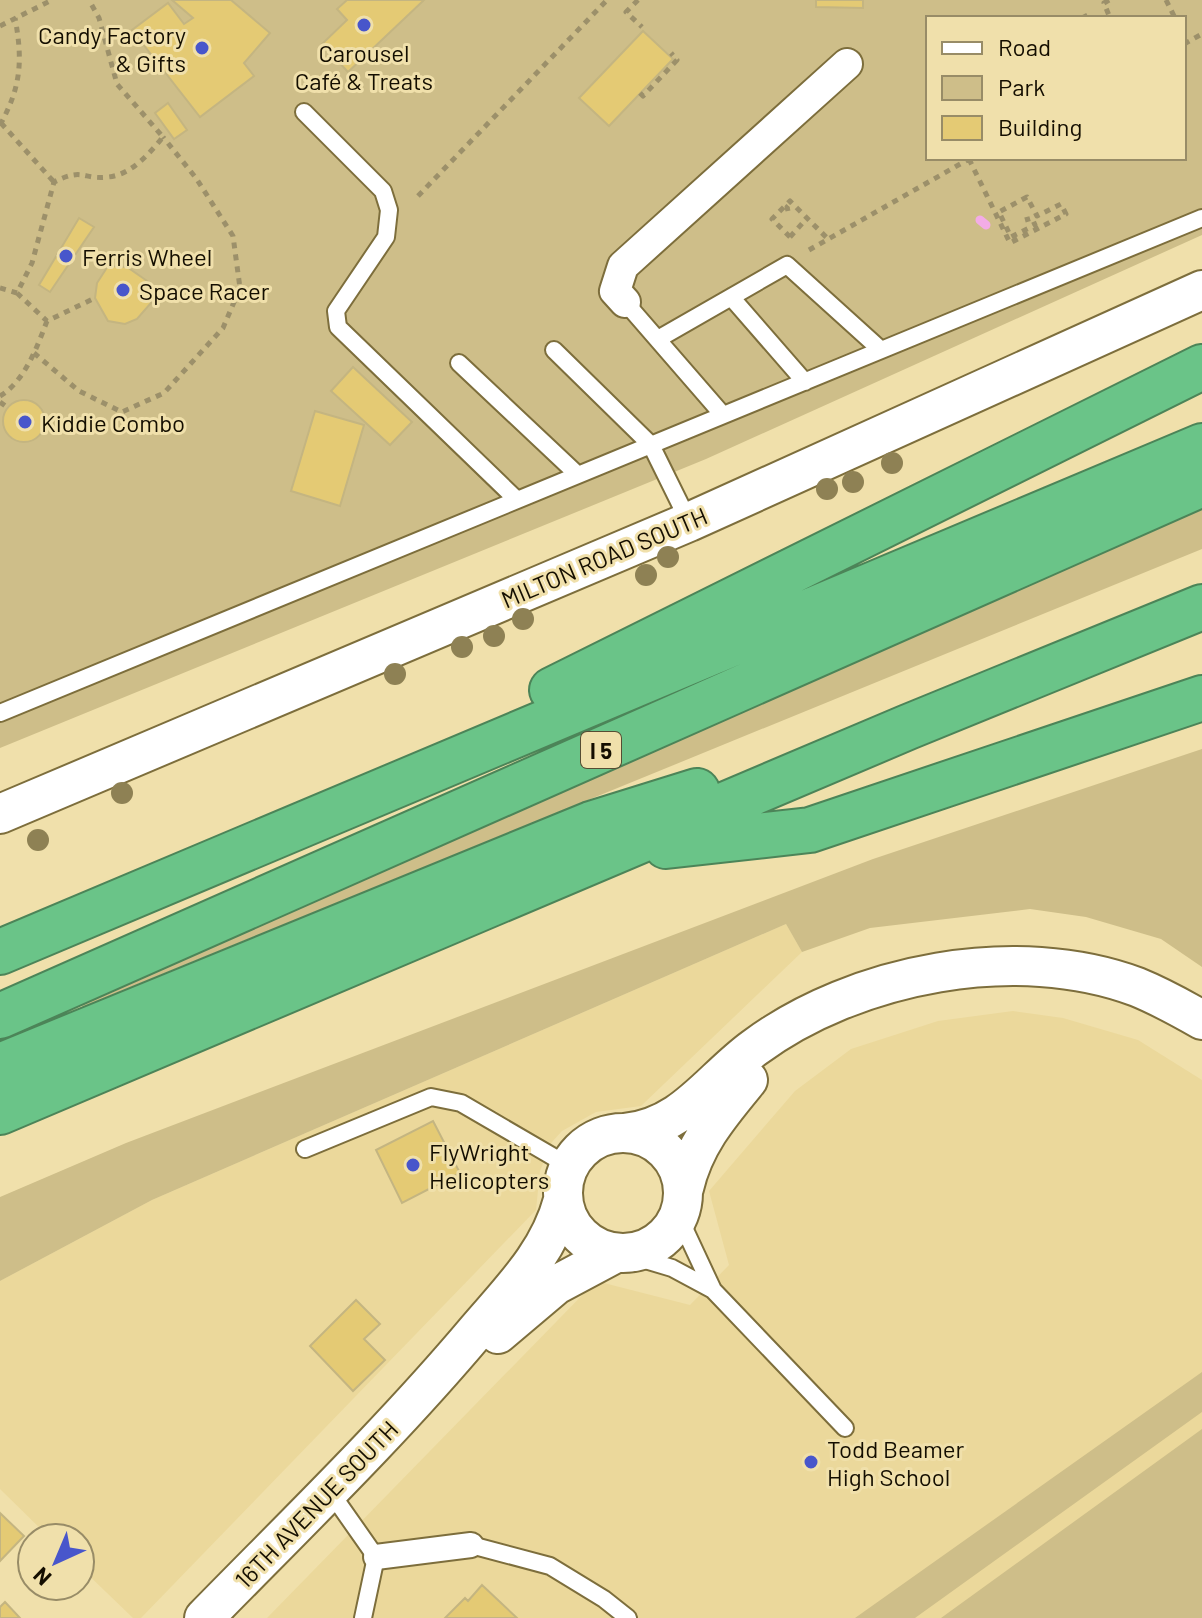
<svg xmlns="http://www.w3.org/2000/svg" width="1202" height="1618" font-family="Barlow,sans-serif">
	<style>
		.built { fill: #ebd89b }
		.green { fill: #cebe89; fill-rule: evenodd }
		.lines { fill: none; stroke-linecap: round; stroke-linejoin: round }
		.stream { stroke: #f3ace6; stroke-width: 9 }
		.building { fill: #e4ca74; stroke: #c4b581; stroke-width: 2 }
		.service-casing { stroke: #7d6e3c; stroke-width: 20 }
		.pedestrian-casing { stroke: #7d6e3c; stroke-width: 28 }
		.minor-casing { stroke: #7d6e3c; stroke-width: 34 }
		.tertiary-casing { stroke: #7d6e3c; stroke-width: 42 }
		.motorway-casing { stroke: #4c8458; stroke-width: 48 }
		.path { stroke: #9c906a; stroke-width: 5; stroke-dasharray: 6 6; stroke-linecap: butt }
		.service { stroke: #fff; stroke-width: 16 }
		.pedestrian { stroke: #fff; stroke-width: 24 }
		.minor { stroke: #fff; stroke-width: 30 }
		.tertiary { stroke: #fff; stroke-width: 38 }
		.motorway { stroke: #6ac488; stroke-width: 44 }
		.path-bridge { stroke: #9c906a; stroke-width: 5; stroke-dasharray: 6 6; stroke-linecap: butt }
		.tree { fill: #8e8154 }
		.poi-dot { fill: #4856cb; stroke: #f0e0ab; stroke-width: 3 }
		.labels { text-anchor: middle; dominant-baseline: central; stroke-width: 6; stroke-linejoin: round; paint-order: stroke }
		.shield { fill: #f0e0ab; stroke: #564d33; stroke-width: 2 }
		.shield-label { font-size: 22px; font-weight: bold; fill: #140e00 }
		.poi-label { font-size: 24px; fill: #140e00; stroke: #f0e0ab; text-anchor: start }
		.street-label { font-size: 24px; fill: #140e00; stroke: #f0e0ab }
	</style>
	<rect width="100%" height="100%" fill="#f0e0ab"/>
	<path class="built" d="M786,924l16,28 -161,154 -45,6 -34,19 -10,11 -12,29 -4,39 -395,408h-8l-53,-51v-29h-30l-50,-49v-208l152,-81z
		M1013,1011l50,7 75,22 64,40v538h-935l329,-337 94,24 39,-40 -20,-74 86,-100 56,-42 87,-28z"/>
	<path class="green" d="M0,0h1202v235l-496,224 -706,289zM928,18h256v140h-256z
		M1202,505v44l-1120,458 2,-7z
		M1202,749v218l-41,-28 -75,-22 -56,-8 -160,19 -68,24 -16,-28 -634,276 -152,81v-84l126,-54 747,-284z
		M1202,1372v40l-287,206h-60z
		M1202,1429v189h-261z"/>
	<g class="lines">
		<path class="stream" d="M980,220l6,5"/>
	</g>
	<path class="building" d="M172,0h59l39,33 -26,30 10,13 -54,41 -68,-87 36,-27 16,21 9,-6z
		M347,0h77l-76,72 -26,-28 25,-24 -10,-11z
		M816,0h47v8l-47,-1z
		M643,31l30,28 -64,67 -30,-28z
		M168,103l19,27 -13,9 -19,-26z
		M79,218l15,9 -44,65 -11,-7z
		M108,266l19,1 23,16 1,20 -14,16 -12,5 -17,-3 -13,-23 2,-15z
		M353,367l59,55 -22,23 -59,-54z
		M3 421a21 21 0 1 1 42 0a21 21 0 1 1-42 0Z
		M315,411l49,14 -24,81 -49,-15z
		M433,1121l27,52 -58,30 -26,-53z
		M356,1300l24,24 -16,15 21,21 -32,31 -43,-45z
		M0,1513l24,23 -24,25z
		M482,1585l35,33h-72l20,-20 3,3z
		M5,1602l15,16h-20v-11z"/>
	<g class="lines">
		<g class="service-casing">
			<path id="service" d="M304,112l79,79 6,19 -3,27 -50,74 2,16 179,173
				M731,297l74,85
				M625,302l98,113
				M658,339l129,-74 94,85
				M554,350l97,95 38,77
				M459,363l119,112
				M0,713l1202,-495
				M305,1149l126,-52 30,6 108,63
				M682,1209l3,21 28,60 132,138
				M625,1254l47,14 41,22
				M329,1490l47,67 -13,61
				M471,1545l79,21 54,33 24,19"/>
		</g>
		<g class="pedestrian-casing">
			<path id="pedestrian" d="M376,1557l95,-12"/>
		</g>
		<g class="minor-casing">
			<path id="minor" d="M625,302l-10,-11 8,-25 224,-202"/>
		</g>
		<g class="tertiary-casing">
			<path id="tertiary" d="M0,814l689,-292 513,-232
				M563 1193a60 60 0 1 1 120 0a60 60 0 1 1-120 0Z
				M625,1133c59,-6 85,-53 129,-85 101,-75 263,-106 383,-61 22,9 44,21 65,33
				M684,1188c10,-44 36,-74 64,-108
				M498,1334l58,-49 60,-32
				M204,1618c93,-95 188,-187 273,-288 35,-41 72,-77 86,-130"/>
		</g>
		<g class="motorway-casing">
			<path id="motorway" d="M552,690l650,-323
				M666,846l144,-16 392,-132
				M0,952l1202,-506
				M0,1016l1202,-532
				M0,1066l591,-242 106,-33
				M0,1112l908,-385 294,-120"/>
		</g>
		<path class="path" d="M638,0l-12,12 16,15
			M1109,0l-5,3 6,15
			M1166,0l9,18
			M1082,18l10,-5
			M0,26l52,-26
			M1184,44l18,-10
			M640,93l3,3 34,-36 -6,-7
			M1,123l53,59
			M0,125c21,-38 23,-64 15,-107
			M969,159l41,84 56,-29 -5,-10 -24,12 -10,-19 -28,15 12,25 24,-12 -3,-7 -7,2
			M418,196l189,-196
			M790,237l-18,-18 18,-18 39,39
			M809,250l160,-91
			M0,288l17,5 15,-30 22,-81c30,-15 28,-2 54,-5 23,-2 41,-23 55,-40l-46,-53 -18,-66 -10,-18
			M17,293l30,28 48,-23
			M34,353l45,38 43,21 42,-19 59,-65 17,-40 -7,-52 -37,-58 -33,-41
			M0,396c25,-15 37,-49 47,-75
			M0,402l8,6"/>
		<use href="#service" class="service"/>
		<use href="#pedestrian" class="pedestrian"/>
		<use href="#minor" class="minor"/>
		<use href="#tertiary" class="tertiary"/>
		<use href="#motorway" class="motorway"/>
		<path class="path-bridge" d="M788,211l-1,-4 5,-5
			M790,237l17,-19"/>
	</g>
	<g class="tree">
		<circle cx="892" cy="463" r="11"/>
		<circle cx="853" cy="482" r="11"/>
		<circle cx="827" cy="489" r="11"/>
		<circle cx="668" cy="557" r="11"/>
		<circle cx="646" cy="575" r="11"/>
		<circle cx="523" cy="619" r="11"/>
		<circle cx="494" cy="636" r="11"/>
		<circle cx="462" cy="647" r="11"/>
		<circle cx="395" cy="674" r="11"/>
		<circle cx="122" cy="793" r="11"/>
		<circle cx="38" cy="840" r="11"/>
	</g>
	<g class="poi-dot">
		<circle cx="364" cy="25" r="8"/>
		<circle cx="202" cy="48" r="8"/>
		<circle cx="66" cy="256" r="8"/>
		<circle cx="123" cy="290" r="8"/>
		<circle cx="25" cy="422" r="8"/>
		<circle cx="413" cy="1165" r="8"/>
		<circle cx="811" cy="1462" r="8"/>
	</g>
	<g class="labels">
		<rect class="shield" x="581" y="732" width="40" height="36" rx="6"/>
		<g class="shield-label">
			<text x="601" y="750">I 5</text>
		</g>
		<g class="poi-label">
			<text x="186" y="34" text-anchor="end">Candy Factory<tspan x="186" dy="28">&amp; Gifts</tspan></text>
			<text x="364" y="52" text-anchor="middle">Carousel<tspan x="364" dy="28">Café &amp; Treats</tspan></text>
			<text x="82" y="256">Ferris Wheel</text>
			<text x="139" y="290">Space Racer</text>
			<text x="41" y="422">Kiddie Combo</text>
			<text x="429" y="1151">FlyWright<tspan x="429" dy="28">Helicopters</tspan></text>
			<text x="827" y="1448">Todd Beamer<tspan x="827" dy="28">High School</tspan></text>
		</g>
		<g class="street-label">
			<text transform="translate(604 557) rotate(-23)">MILTON ROAD SOUTH</text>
			<text transform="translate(316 1504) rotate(-46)">16TH AVENUE SOUTH</text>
		</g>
	</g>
	<rect x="926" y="16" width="260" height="144" fill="#f0e0ab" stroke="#988c67" stroke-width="2"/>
	<rect x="942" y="42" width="40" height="12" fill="#ffffff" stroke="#988c67" stroke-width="2"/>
	<text x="998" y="56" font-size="24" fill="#140e00">Road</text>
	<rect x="942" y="76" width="40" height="24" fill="#cebe89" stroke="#988c67" stroke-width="2"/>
	<text x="998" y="96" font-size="24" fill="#140e00">Park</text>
	<rect x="942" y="116" width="40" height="24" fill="#e4ca74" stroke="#988c67" stroke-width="2"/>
	<text x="998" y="136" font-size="24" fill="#140e00">Building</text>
	<g transform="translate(56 1562) rotate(224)"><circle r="38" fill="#f0e0ab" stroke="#988c67" stroke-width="2"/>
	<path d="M0-6L14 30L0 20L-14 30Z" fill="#4856cb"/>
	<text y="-12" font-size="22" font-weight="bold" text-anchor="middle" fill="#140e00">N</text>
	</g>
</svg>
